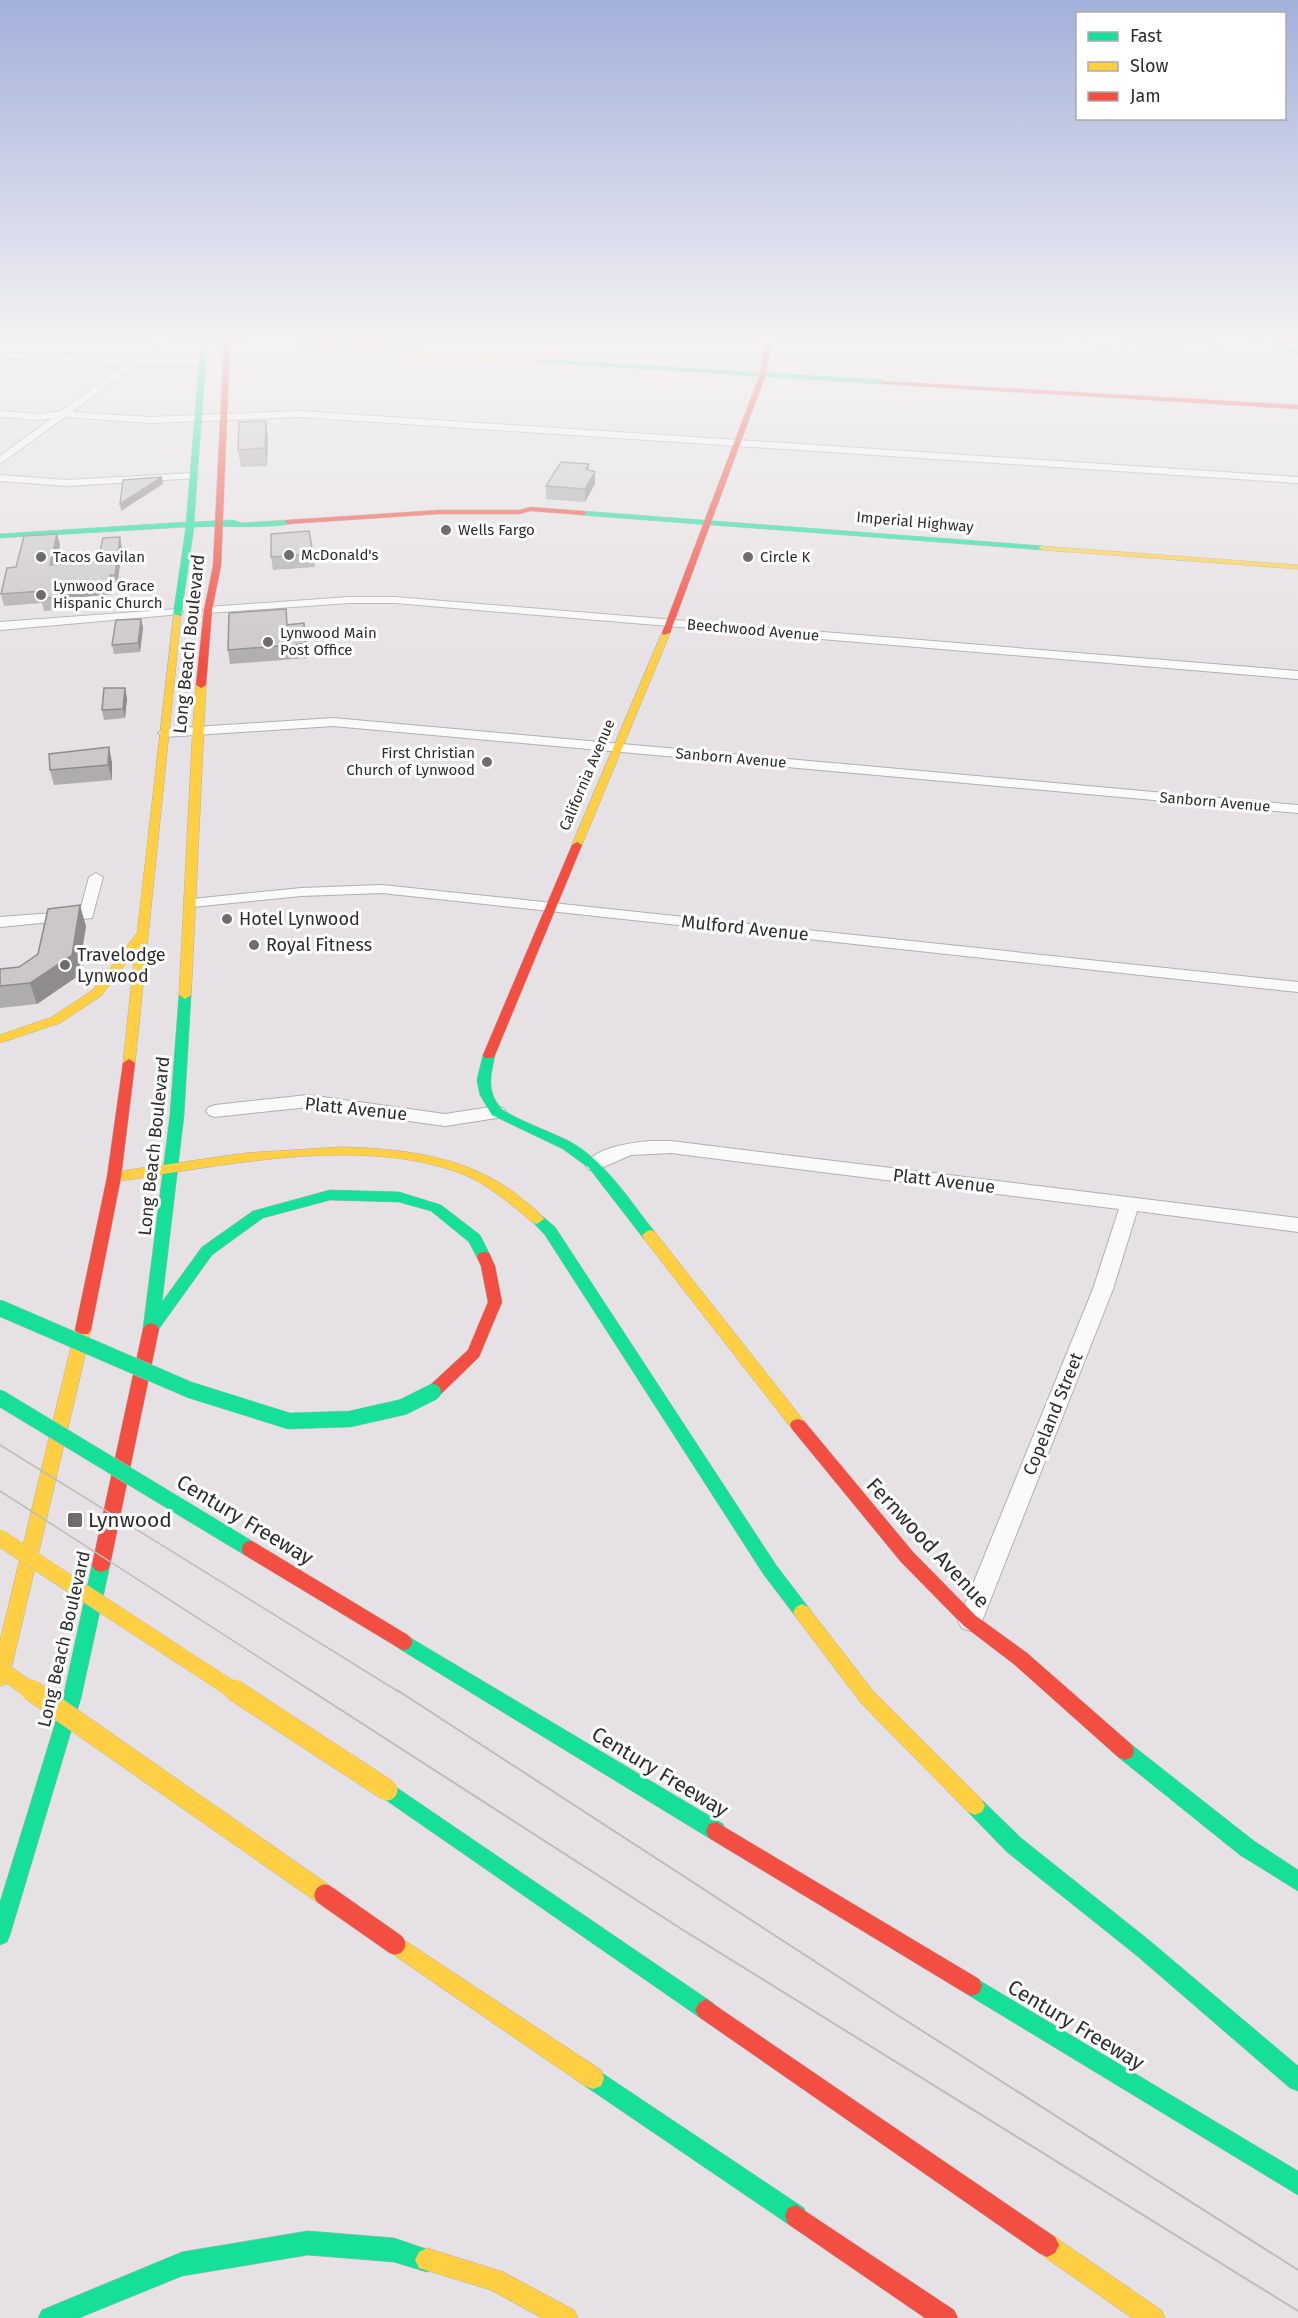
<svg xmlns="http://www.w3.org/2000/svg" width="1298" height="2318" font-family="'Fira Sans',sans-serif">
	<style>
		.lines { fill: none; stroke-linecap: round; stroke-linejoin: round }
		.street-casing { stroke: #b2afb1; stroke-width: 2 }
		.fast-casing { stroke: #b2afb1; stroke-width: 1 }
		.slow-casing { stroke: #b2afb1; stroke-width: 1 }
		.jam-casing { stroke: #b2afb1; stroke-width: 1 }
		.street { fill: #fbfafb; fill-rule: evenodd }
		.fast { fill: #16e098; fill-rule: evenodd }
		.slow { fill: #ffcf43; fill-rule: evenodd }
		.jam { fill: #f24e42; fill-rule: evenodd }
		.tram-far1 { stroke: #bdbcbd; stroke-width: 1.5 }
		.tram { stroke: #bdbcbd; stroke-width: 2 }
		.fast-bridge-casing { stroke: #c1bfc0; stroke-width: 17; stroke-linecap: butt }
		.slow-bridge-far1-casing { stroke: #c1bfc0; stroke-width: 17; stroke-linecap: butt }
		.slow-bridge-casing { stroke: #c1bfc0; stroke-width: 22; stroke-linecap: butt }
		.jam-bridge-far1-casing { stroke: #c1bfc0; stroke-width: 17; stroke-linecap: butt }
		.jam-bridge-casing { stroke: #c1bfc0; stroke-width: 22; stroke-linecap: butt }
		.fast-bridge { stroke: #16e098; stroke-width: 16 }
		.slow-bridge-far1 { stroke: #ffcf43; stroke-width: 16 }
		.slow-bridge { stroke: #ffcf43; stroke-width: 21 }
		.jam-bridge-far1 { stroke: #f24e42; stroke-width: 16 }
		.jam-bridge { stroke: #f24e42; stroke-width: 21 }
		.wall { fill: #afacae }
		.shaded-wall { fill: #8f8c8d }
		.building { fill: #ccc8ca; stroke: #8f8c8d; stroke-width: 1.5 }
		.poi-dot { fill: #706b6e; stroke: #fff; stroke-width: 2 }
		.labels { text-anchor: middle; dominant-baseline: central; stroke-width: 6; stroke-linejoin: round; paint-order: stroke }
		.far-street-label { font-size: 15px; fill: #302c2e; stroke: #fff }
		.far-poi-label { font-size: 15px; fill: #302c2e; stroke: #fff; text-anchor: start }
		.street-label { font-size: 18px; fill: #302c2e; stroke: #fff }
		.poi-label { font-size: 18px; fill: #302c2e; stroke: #fff; text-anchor: start }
		.near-poi-label { font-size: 21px; fill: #302c2e; stroke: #fff; text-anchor: start }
		.near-street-label { font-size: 21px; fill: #302c2e; stroke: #fff }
	</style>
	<rect width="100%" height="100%" fill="#e6e1e4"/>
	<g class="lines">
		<g class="street-casing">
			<path id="street" d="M154,343h9l-22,17 62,-2 4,3 -4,3 -69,2 -62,46 78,5 150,-6 998,66v6l-998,-66 -150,6 -85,-6 -65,47v-8l52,-38 -13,2 -39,-3v-6l39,3 22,-3 63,-46 -124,-7v-6l130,8z
				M1070,343l131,4 24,-4h18l-42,10 -127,-7z
				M194,473l4,1v4l-131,8 -67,-5v-6l67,5z
				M349,597h46l903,74v8l-903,-76h-46l-141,10 -6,-3 6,-3z
				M177,609l6,3 -2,2 -181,16v-8z
				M333,718l965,87v8l-965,-87 -169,11 -6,-4 6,-4z
				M96,873l7,4 -11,41 -92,9v-10l80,-6 9,-34z
				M382,885l916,97v10l-916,-99 -81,3 -109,11 -7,-4 7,-4 109,-11z
				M308,1095l137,19 52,-8 6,2 3,4 -3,4 -6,2 -52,8 -137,-19 -93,10 -6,-2 -3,-4 3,-4 6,-2z
				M650,1141h21l627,77v14l-161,-21 -24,78 -131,332 -4,7 -8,3 -8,-3 -4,-7 135,-332 26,-80 -448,-56 -40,2 -37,16 -6,-2 -3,-4c11,-18 45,-22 65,-24z"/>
		</g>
		<g class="fast-casing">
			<path id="fast" d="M201,343h6l-13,179 38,-2 10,3 46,-3h3v4c-33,5 -65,1 -97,3l-13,89 -4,3 -4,-3 13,-89 -186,11v-4l186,-12z
				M1267,343h9l22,8v4z
				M539,359l343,21 3,2 -3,2 -345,-22z
				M583,511l460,35 4,2 -4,2 -463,-35 -1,-2z
				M185,991l6,4 -7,120 -22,187 40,-55 51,-36 77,-21 69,2 42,13 39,30 11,22 -2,4h-10l-10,-19 -38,-31 -32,-9 -69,-2 -67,18 -51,37 -56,78h-10l-3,-4 27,-214 9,-120z
				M489,1051l6,4c-4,19 -9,35 5,52 10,11 58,27 74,37 34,21 56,57 80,87l2,4 -2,4h-10l-55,-71 -26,-19 -71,-34 -12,-20 -3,-15 6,-25z
				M537,1214l5,2 13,11 221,338 32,42 3,5 -3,5 -6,3 -6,-3 -32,-42 -219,-340 -15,-16z
				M101,1558l6,2 3,5 -29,133 -71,237 -3,7 -7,3v-43l63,-204 29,-133 3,-5z
				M404,1634l319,190 3,7 -3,7 -7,2 -7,-2 -311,-190 -3,-6 3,-6z
				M1125,1742l7,3 122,96 44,29v21l-58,-36 -122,-98 -2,-6 2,-6z
				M387,1781l326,222 4,7 -4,7 -7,4 -7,-4 -319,-221 -3,-6 3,-6z
				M975,1797l7,3 39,38 129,103 148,125v25l-8,-3 -154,-133 -129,-103 -39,-40 -3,-6 3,-6z
				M972,1976l326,195v24l-333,-202 -3,-7 3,-7z
				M593,2067l211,141 3,8 -3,8 -8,3 -8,-3 -203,-138 -3,-8 3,-8z
				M308,2231l86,7 41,14 4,8 -4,8 -8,4 -33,-10 -86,-7 -126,21 -103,42h-41l4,-8 140,-58z"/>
		</g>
		<g class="slow-casing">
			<path id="slow" d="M246,343h35l258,16 3,2 -3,2z
				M1040,546l258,19v4l-255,-19 -4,-2z
				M174,614l7,2 -46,447 -6,4 -6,-4 12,-112 -34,45 -41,27 -60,20v-8l52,-18 41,-27 44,-57z
				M663,631l7,2 -88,212 -1,2h-8l-1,-2z
				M201,682l5,3 -13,271 -2,39 -6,4 -6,-4 14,-271 3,-39z
				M342,1147c64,2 126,9 178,50 8,7 18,13 24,22l-7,5 -5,-2c-20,-17 -42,-36 -67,-47 -102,-41 -245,-9 -351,7l-7,-5 7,-5 132,-19z
				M649,1230l5,1 150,190 2,4 -2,4 -6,2 -6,-2 -148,-190 -2,-4z
				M83,1324l5,2 3,4 -82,348 -3,6 -6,2v-45l75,-311 3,-4z
				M802,1604l6,3 65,84 109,109 3,6 -3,6 -7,3 -7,-3 -107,-109 -65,-86 -3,-5 3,-5z
				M395,1934l206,136 3,8 -3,8 -8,3 -8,-3 -197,-135 -3,-7 3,-7z
				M1047,2233l8,4 106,73 4,8h-33l-93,-65 -4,-8 4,-8z
				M427,2248l76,24 71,38 4,8h-36l-51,-28 -72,-22 -4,-8 4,-8z"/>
		</g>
		<g class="jam-casing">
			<path id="jam" d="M224,343h6l-9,223 -9,44 -6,75 -5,3 -5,-3 8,-75 9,-44z
				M765,343h6l-5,31 -96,259 -7,2 -1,-2 98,-259z
				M880,381l418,24v4l-416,-25z
				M530,507l53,4 4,2 -4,2 -53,-4 -10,3h-81l-151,10 -4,-2 4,-2 151,-10h81z
				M577,842l5,3 -87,210 -2,3h-8l-2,-3 89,-210z
				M129,1059l6,4 -14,114 -30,153 -3,4h-10l-3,-4 32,-153 16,-114z
				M484,1252l5,1 6,13 7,36 -23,55 -40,39 -6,2 -6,-2 -2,-4 2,-4 41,-38 20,-48 -7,-36 -4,-9 2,-4z
				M151,1323l5,2 3,4 -49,236 -3,5 -6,2 -6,-2 -3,-5 51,-236 3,-4z
				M798,1419l6,2 109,131 63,64 51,37 105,92 2,6 -2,6 -7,3 -7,-3 -103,-92 -51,-39 -63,-64 -109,-133 -2,-4 2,-4z
				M716,1822l263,157 3,7 -3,7 -7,3 -7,-3 -256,-155 -3,-7 3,-7z
				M706,1999l349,238 4,8 -4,8 -8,4 -8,-4 -340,-236 -4,-7 4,-7z
				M796,2205l158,105 4,8h-33l-137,-94 -3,-8 3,-8z"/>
		</g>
		<use href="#street" class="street"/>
		<use href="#fast" class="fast"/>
		<use href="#slow" class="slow"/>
		<use href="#jam" class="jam"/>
		<path class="tram-far1" d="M0,1445l399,247
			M0,1491l313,201"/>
		<path class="tram" d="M310,1690l373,240 615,381
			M397,1690l505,328 396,252"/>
		<g class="fast-bridge-casing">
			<path id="fast-bridge" d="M0,1308l190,82 99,31 61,-2 53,-12 30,-15
				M0,1398l250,151"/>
		</g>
		<g class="slow-bridge-far1-casing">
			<path id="slow-bridge-far1" d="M0,1538l236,154
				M0,1669l33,23"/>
		</g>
		<g class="slow-bridge-casing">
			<path id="slow-bridge" d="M31,1690l294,205
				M234,1690l153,100"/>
		</g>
		<g class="jam-bridge-far1-casing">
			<path id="jam-bridge-far1" d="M250,1549l154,93"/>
		</g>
		<g class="jam-bridge-casing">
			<path id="jam-bridge" d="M325,1895l70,49"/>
		</g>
		<use href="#fast-bridge" class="fast-bridge"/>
		<use href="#slow-bridge-far1" class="slow-bridge-far1"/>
		<use href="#slow-bridge" class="slow-bridge"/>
		<use href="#jam-bridge-far1" class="jam-bridge-far1"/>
		<use href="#jam-bridge" class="jam-bridge"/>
	</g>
	<path class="wall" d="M266,421l2,17 -1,28 -26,1 -3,-17z
		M589,464v6l6,2v12l-10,18 -39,-3v-13z
		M309,531l6,36 -42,3 -2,-13z
		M57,534l3,11 -4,19 42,-3 22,-24 2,12 -5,38h-4l-1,7 -41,4 -2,11 -25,2 -2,-8 -38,3 -3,-12 15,-27z
		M141,619l2,9 -3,24 -26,2 -2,-9z
		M304,623l3,35 -77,6 -2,-14 60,-26z
		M127,698l-2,20 -21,2 -2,-10z
		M112,762v18l-58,5 -4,-15z
		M86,926l-8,50 -41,28 -37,4v-39l19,-2 19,-13z"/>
	<path class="shaded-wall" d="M266,421l2,17 -1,28 -2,-18z
		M595,472v12l-10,18v-13z
		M162,477l1,7 -42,27 -1,-7z
		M57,534l3,11 -7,31 -3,-11z
		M120,537l2,12 -5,38 -2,-12z
		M110,575l3,12 -1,7 -41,4 -2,11 -3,-12 2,-11z
		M141,619l2,9 -3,24 -2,-9z
		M304,623l2,14 1,21 -2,-14z
		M125,688l2,10 -2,20 -2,-9z
		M109,747l3,15v18l-4,-15z
		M80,905l6,21 -8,50 -41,28 -7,-21z"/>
	<path class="building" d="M266,421l-1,27 -27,2 1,-28z
		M561,462l28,2 -3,5 9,3 -10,17 -39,-3z
		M162,477l-42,27 3,-24z
		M309,531l4,23 -42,3v-23z
		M57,534l-7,31 48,-4 5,-23 17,-1 -5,38h-5l-1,7 -41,4 -2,11 -25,1 2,-7 -42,3 6,-26 9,-1 8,-31z
		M286,609l1,16 17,-2 1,21 -77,6 1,-37z
		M141,619l-3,24 -26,2 4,-25z
		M104,688h21l-2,21 -21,1z
		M109,747l-1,18 -58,5 -1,-16z
		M80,905l-8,50 -42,28 -30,3v-17l19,-2 19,-13 10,-45z"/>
	<linearGradient id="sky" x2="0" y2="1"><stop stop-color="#a3b0db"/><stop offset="0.51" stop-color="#f4f2f3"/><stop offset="1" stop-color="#f4f2f3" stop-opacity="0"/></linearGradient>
	<rect width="1298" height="668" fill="url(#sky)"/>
	<g class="poi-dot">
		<circle cx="446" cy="530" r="6"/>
		<circle cx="289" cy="555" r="6"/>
		<circle cx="41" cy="557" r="6"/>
		<circle cx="748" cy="557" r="6"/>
		<circle cx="41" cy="595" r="6"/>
		<circle cx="268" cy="642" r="6"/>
		<circle cx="487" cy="762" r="6"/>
		<circle cx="227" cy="919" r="6"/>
		<circle cx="254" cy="945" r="6"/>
		<circle cx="65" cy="965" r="6"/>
		<rect x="67" y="1512" width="16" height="16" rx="3"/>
	</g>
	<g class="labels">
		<g class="far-street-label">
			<text transform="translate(915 522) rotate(5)">Imperial Highway</text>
			<text transform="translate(753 630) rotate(5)">Beechwood Avenue</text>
			<text transform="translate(731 758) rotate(5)">Sanborn Avenue</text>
			<text transform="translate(587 775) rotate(-67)">California Avenue</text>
			<text transform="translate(1215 802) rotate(5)">Sanborn Avenue</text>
		</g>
		<g class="far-poi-label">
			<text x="458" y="530">Wells Fargo</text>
			<text x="301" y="555">McDonald's</text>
			<text x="53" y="557">Tacos Gavilan</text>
			<text x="760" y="557">Circle K</text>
			<text x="53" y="586">Lynwood Grace<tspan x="53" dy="17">Hispanic Church</tspan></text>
			<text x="280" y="633">Lynwood Main<tspan x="280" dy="17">Post Office</tspan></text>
			<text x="475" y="753" text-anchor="end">First Christian<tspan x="475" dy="17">Church of Lynwood</tspan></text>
		</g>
		<g class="street-label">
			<text transform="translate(189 644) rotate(-84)">Long Beach Boulevard</text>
			<text transform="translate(745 928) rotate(6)">Mulford Avenue</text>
			<text transform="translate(356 1109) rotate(6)">Platt Avenue</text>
			<text transform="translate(154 1146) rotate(-84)">Long Beach Boulevard</text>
			<text transform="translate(944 1181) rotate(7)">Platt Avenue</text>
			<text transform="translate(1053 1414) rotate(-68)">Copeland Street</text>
			<text transform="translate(64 1639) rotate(-77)">Long Beach Boulevard</text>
		</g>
		<g class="poi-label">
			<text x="239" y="919">Hotel Lynwood</text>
			<text x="266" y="945">Royal Fitness</text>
			<text x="77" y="955">Travelodge<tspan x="77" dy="21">Lynwood</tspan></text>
		</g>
		<g class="near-poi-label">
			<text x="88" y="1520">Lynwood</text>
		</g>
		<g class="near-street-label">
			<text transform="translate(245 1520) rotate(31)">Century Freeway</text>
			<text transform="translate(928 1543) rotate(47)">Fernwood Avenue</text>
			<text transform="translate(660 1772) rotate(31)">Century Freeway</text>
			<text transform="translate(1076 2025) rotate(31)">Century Freeway</text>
		</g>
	</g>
	<rect x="1076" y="12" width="210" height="108" fill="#ffffff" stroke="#acabab" stroke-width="1.5"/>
	<rect x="1088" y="32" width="30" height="9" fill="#16e098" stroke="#acabab" stroke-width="1.5"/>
	<text x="1130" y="42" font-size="18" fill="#302c2e">Fast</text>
	<rect x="1088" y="62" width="30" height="9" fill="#ffcf43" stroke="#acabab" stroke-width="1.5"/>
	<text x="1130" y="72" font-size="18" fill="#302c2e">Slow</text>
	<rect x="1088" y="92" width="30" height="9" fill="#f24e42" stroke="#acabab" stroke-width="1.5"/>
	<text x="1130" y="102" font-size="18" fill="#302c2e">Jam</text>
</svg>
